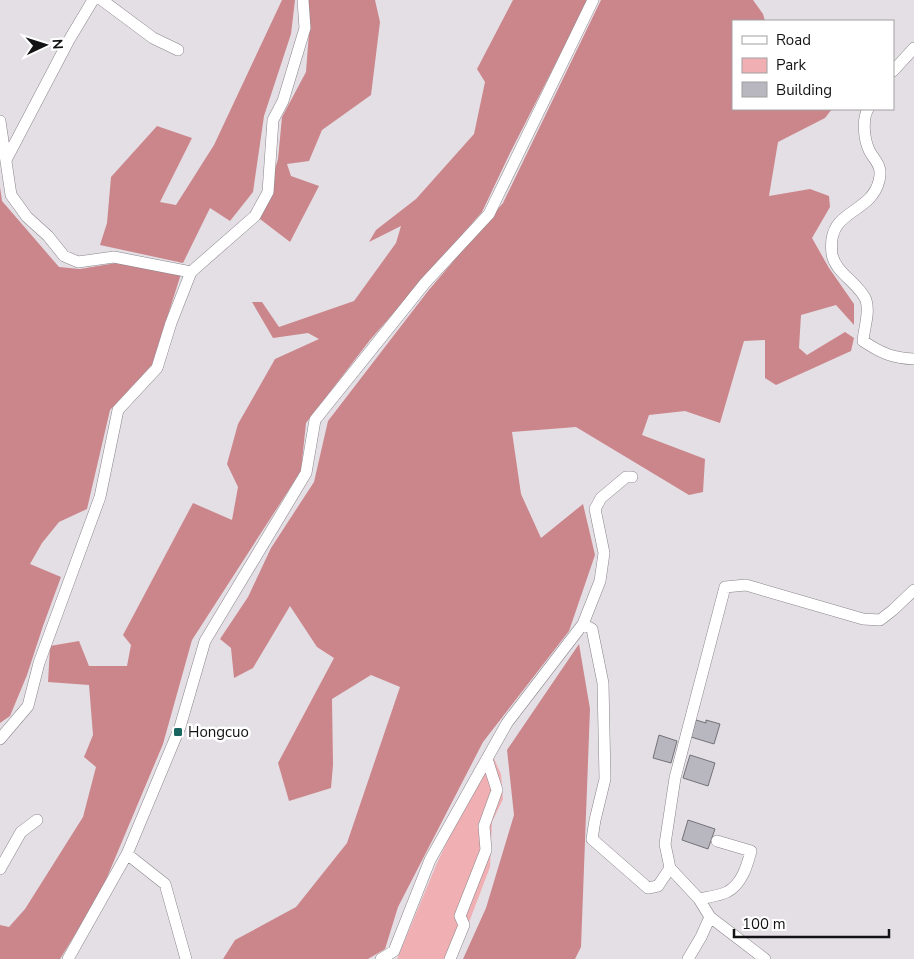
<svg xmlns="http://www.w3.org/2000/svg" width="914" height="959" font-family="'Nunito Sans',sans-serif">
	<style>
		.green { fill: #f0afb3 }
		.forest { fill: #cb868b }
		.building { fill: #b8b6be; stroke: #737279 }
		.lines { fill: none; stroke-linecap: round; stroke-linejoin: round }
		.minor-casing { stroke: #8a858b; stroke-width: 12 }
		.minor { stroke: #fff; stroke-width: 11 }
		.poi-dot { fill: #18645e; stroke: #fff; stroke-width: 2 }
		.labels { text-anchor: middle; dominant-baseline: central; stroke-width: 5; stroke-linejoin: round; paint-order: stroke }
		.poi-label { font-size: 15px; fill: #131214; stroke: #fff; text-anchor: start }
	</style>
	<rect width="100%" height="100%" fill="#e4dfe5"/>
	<path class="green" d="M492,754l9,20 2,25 -11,23 -2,45 -35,92h-58l40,-96 22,-47z"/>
	<path class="forest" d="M282,0h13l-4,34 -27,82 -11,76 -23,29 -20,-13 -27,55 -83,-18 7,-22 4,-46 46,-51 35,12 -32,64 16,3 38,-60z
		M309,0h66l5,22 -9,73 -49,35 -13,31 -22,3 4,12 28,10 -29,56 -30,-23 18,-60 4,-42 24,-45 3,-40z
		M513,0h75l-78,153 -28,59 -112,128 -64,83 -5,48 -109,169 -29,104 -63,150 -40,65h-60v-34l9,2 16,-18 58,-92 13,-50 -12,-10 9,-22 -4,-50 -41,-3 2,-36 29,-5 10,25h38l4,-21 -8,-10 70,-132 39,17 6,-33 -11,-23 11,-40 37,-65 44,-20 -11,-6 -35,5 -21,-36h10l17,25 75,-26 42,-58 5,-17 -32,16 7,-12 40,-31 58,-65 11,-52 -8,-13z
		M601,0h152l10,14 2,7h-32v88h99l-7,9 -47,24 -9,54 41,-7 19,7 1,11 -18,31 17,30 25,36v21l-18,-20 -35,10 -2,33 8,7 38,-23 9,6 -3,13 -75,34 -11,-7v-38l-21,1 -24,82 -35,-12 -36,4 -7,20 63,24 -2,33 -14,3 -113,-68 -64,5 9,62 20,44 42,-34 12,51 -26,76 -86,111 -85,165 -13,42 -17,10h-145l12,-19 61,-33 51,-64 53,-156 -29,-12 -39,24 1,66 -2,23 -42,13 -11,-38 56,-105 -17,-11 -27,-41 -37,62 -19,10 -3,-30 -11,-9 28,-42 23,-49 43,-66 14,-61 100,-130 75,-88z
		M0,187l2,14 57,66 21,2 36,-6 65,11 -29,91 -42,45 -23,99 -28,13 -17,21 -12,21 31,13 -18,49 -16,49 -17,41 -10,7z
		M579,644l11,65 -9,238 -6,12h-112l23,-51 28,-93 -7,-65z"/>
	<path class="building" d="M696,720l10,3v-3l14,4 -6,20 -23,-7z
		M659,735l18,6 -6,22 -18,-5z
		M690,755l25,8 -7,23 -25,-8z
		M688,820l27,9 -7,20 -26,-9z"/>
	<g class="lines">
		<g class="minor-casing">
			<path id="minor" d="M102,0l51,38 25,12
				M893,71l21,-23
				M868,109c-6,10 -4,30 1,41 6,12 14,15 10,31 -9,35 -53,27 -47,73 3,19 27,29 34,46 4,13 -2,28 -3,41 18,12 29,17 51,18
				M0,121l11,74 16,22 21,19 16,20 14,6 36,-5 77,15 -20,51 -14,45 -39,42 -18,87 -61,166 -11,43 -28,33
				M6,160l63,-120 24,-40
				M191,272l64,-56 13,-24 5,-72 10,-19 22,-73 -2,-28
				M632,477h-6l-25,21 -6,11 9,44 -4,28 -17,43 9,5 11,54 2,96 -10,41 -3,19 56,49 10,-2 12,-18
				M127,854l38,30 21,75
				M0,869l21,-37 16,-12
				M699,899c9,-2 20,-3 28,-7 15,-8 20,-26 24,-41l-34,-10
				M68,959l59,-105 53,-127 25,-86 101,-168 9,-53 110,-137 64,-69 104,-214
				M381,959l13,-8 36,-91 77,-137 76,-99
				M450,959l14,-34 -4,-9 26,-66 -2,-24 13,-36 -10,-31
				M688,959l13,-22 9,-20
				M765,959l-55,-42 -11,-18 -29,-31 -5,-24 10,-66 50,-191 21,-2 117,34 17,1 13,-10 21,-20"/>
		</g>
		<use href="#minor" class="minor"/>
	</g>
	<rect class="poi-dot" x="173" y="727" width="10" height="10" rx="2.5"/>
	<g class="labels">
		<g class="poi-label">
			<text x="188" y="732">Hongcuo</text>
		</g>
	</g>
	<rect x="732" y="20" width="162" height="90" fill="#ffffff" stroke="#a1a0a1"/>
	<rect x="742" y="36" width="25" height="8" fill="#ffffff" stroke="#a1a0a1"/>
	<text x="776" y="45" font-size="15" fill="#131214">Road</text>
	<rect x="742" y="58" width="25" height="15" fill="#f0afb3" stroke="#a1a0a1"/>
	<text x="776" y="70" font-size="15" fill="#131214">Park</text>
	<rect x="742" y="82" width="25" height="15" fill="#b8b6be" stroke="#a1a0a1"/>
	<text x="776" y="95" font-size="15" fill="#131214">Building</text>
	<g transform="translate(45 45) rotate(86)" stroke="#ffffff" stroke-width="4" paint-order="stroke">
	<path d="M0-4L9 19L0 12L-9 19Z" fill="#131214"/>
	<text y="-8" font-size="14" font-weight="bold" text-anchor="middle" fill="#131214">N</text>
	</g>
	<path d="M734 929v8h155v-8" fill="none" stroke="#131214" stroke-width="2.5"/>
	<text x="742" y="929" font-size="15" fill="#131214" stroke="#ffffff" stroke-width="4" paint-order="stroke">100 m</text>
</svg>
